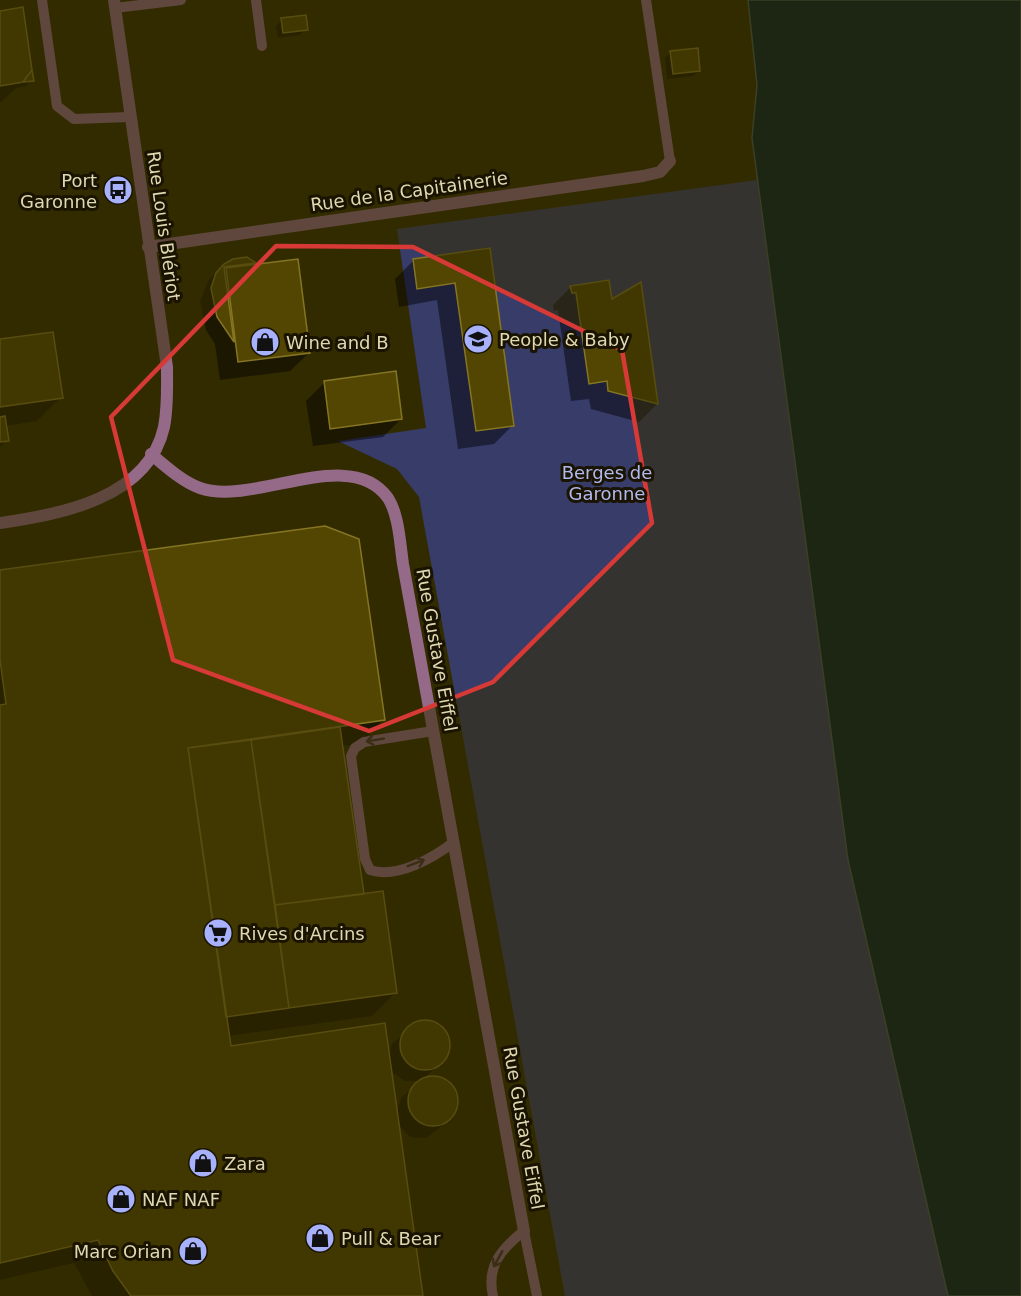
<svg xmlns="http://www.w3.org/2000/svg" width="1021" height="1296" font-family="'DejaVu Sans',sans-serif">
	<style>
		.green { fill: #373c69 }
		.water { fill: #012129; stroke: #445852; stroke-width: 1.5 }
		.shadow { fill: #0007; fill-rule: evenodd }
		.building { fill: #524602; stroke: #867623; stroke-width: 1.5 }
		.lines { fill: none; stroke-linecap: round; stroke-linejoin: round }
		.service { stroke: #956988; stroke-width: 10 }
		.minor { stroke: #956988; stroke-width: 12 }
		.tertiary { stroke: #956988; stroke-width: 12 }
		.oneway { stroke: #443130 }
		.marked { fill: none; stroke: #d73a36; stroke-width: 4.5; stroke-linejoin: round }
		.labels { text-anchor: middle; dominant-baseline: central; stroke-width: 6; stroke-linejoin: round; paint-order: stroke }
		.poi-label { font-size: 18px; fill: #e0d8b2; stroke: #191300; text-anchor: start }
		.street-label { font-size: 18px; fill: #e0d8b2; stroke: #191300 }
		.park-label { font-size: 18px; fill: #b1baf0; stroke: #191300 }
	</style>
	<rect width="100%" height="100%" fill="#332b00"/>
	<path class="green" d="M757,180l91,680 100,436h-383l-146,-799 -22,-28 -59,-28 88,-13 -29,-199z"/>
	<path class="water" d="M748,0h273v1296h-73l-100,-436 -96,-722 5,-53z"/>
	<path class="shadow" d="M0,12l32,69 -6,5 -10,2 -16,15z
		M282,20l24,9 -6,6 -22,3 -2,-12z
		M671,52l28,19 -6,5 -26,3 -2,-21z
		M489,250l23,176 -18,18 -36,5 -21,-149 -38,7 -4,-28 19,-19z
		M233,260l21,3 -3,3 58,87 -19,18 -70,9 -5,-36 -9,-14 -6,-29 9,-22z
		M571,287l40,14 46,103 -18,18 -48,-13 -2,-10 -18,2 -13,-91 -4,1 -1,-6z
		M0,341l61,56 -24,24 -32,5 2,14 -7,7z
		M325,382l76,37 -18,18 -70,9 -7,-45z
		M0,572l383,148 -23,24 -19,2 22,149 33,97 -24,24 -144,20 1,11 159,10 4,-13 25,-22 15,-1 12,9 5,14 -4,15 -20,18 18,1 11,10 4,15 -6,15 -26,20 -16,-1 -12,-12 24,171h-330l-18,-33 -74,17zM390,1071l15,10h16l-19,16 -6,15z"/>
	<path class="building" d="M23,7l9,63 -9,12 -23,4v-75z
		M306,15l2,15 -25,3 -2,-15z
		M698,48l2,23 -27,3 -3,-23z
		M32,70l2,11 -11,1z
		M490,248l24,178 -38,5 -21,-148 -38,6 -4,-30z
		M247,257l9,6 -32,4 10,75 -17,-25 -6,-29 5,-15 8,-9 9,-5z
		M298,259l12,94 -72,9 -12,-94z
		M609,280l3,19 29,-17 17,122 -50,-13 -1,-10 -18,3 -13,-91h-4l-2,-7z
		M53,332l10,66 -63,9v-68z
		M396,371l6,48 -72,10 -6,-48z
		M5,416l4,25 -9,1v-25z
		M325,526l34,13 26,181 -197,28 43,298 154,-23 38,273h-292l-18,-25 -15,-31 -98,23v-558l6,-1 -6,-44v-90z
		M340,727l24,167 -89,11 -24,-165z
		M251,740l38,268 -63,9 -38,-269z
		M383,891l14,102 -108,15 -14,-103z
		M400 1045a25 25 0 1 1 50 0a25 25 0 1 1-50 0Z
		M408 1101a25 25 0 1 1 50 0a25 25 0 1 1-50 0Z"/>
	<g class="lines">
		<path class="service" d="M42,0l15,106 17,13 56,-2
			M256,0l6,46
			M646,0l24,161
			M115,8l66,-8
			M433,731l-69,11 -9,6 -4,8 14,103 5,11c27,9 63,-12 84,-28
			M493,1296c-7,-30 9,-48 31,-65l13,65"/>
		<path class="minor" d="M148,247l495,-71 17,-4 10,-11
			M151,454c14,12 32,28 49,34 53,19 150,-44 188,10 11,17 12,46 15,66l121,667"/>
		<path class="tertiary" d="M0,523c60,-9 148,-24 164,-96 4,-20 3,-40 3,-60l-53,-367"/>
	</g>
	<defs><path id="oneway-shaft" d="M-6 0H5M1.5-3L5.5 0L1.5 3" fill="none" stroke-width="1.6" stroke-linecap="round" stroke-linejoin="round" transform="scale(1.5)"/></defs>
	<g class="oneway">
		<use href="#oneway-shaft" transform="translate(375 740) rotate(171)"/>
		<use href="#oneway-shaft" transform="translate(416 863) rotate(-21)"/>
		<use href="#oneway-shaft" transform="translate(498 1259) rotate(119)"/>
	</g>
	<path d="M0 0H1021V1296H0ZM276,246l137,1 209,103 30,173 -159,159 -124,49 -196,-71 -62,-243z" fill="#332b00" fill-opacity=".55" fill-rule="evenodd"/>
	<path class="marked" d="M276,246l137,1 209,103 30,173 -159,159 -124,49 -196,-71 -62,-243z"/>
	<defs>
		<g id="bus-disc" transform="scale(1.5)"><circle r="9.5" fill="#a7b1fc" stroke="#191300"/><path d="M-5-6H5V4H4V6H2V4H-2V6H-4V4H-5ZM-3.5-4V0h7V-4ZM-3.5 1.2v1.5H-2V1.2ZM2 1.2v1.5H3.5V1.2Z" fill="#111"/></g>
		<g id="school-disc" transform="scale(1.5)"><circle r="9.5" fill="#a7b1fc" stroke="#191300"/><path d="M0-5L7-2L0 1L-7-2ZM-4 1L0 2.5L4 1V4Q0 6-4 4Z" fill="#111"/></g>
		<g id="shop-disc" transform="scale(1.5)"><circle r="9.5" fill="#a7b1fc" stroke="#191300"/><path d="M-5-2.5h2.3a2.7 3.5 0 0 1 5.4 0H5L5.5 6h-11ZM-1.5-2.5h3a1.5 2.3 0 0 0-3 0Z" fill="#111"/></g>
		<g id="supermarket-disc" transform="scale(1.5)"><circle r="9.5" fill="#a7b1fc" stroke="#191300"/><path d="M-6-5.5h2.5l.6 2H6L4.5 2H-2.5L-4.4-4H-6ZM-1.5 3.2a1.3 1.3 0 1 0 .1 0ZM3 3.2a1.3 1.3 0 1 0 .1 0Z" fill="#111"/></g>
	</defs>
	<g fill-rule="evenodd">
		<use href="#bus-disc" x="118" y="190"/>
		<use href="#school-disc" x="478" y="339"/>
		<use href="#shop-disc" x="265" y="342"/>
		<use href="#supermarket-disc" x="218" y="933"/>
		<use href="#shop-disc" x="203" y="1163"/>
		<use href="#shop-disc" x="121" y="1199"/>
		<use href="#shop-disc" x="320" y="1238"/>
		<use href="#shop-disc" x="193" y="1251"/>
	</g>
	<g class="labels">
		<g class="poi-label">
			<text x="97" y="180" text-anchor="end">Port<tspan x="97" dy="21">Garonne</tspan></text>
			<text x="499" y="339">People &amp; Baby</text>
			<text x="286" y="342">Wine and B</text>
			<text x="239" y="933">Rives d'Arcins</text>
			<text x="224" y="1163">Zara</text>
			<text x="142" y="1199">NAF NAF</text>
			<text x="341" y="1238">Pull &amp; Bear</text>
			<text x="172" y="1251" text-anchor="end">Marc Orian</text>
		</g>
		<g class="street-label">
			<text transform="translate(409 191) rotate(-8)">Rue de la Capitainerie</text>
			<text transform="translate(164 226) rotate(82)">Rue Louis Blériot</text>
			<text transform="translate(437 650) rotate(80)">Rue Gustave Eiffel</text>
			<text transform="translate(524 1128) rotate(80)">Rue Gustave Eiffel</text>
		</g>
		<g class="park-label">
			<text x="607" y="472">Berges de<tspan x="607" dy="21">Garonne</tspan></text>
		</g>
	</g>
</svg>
